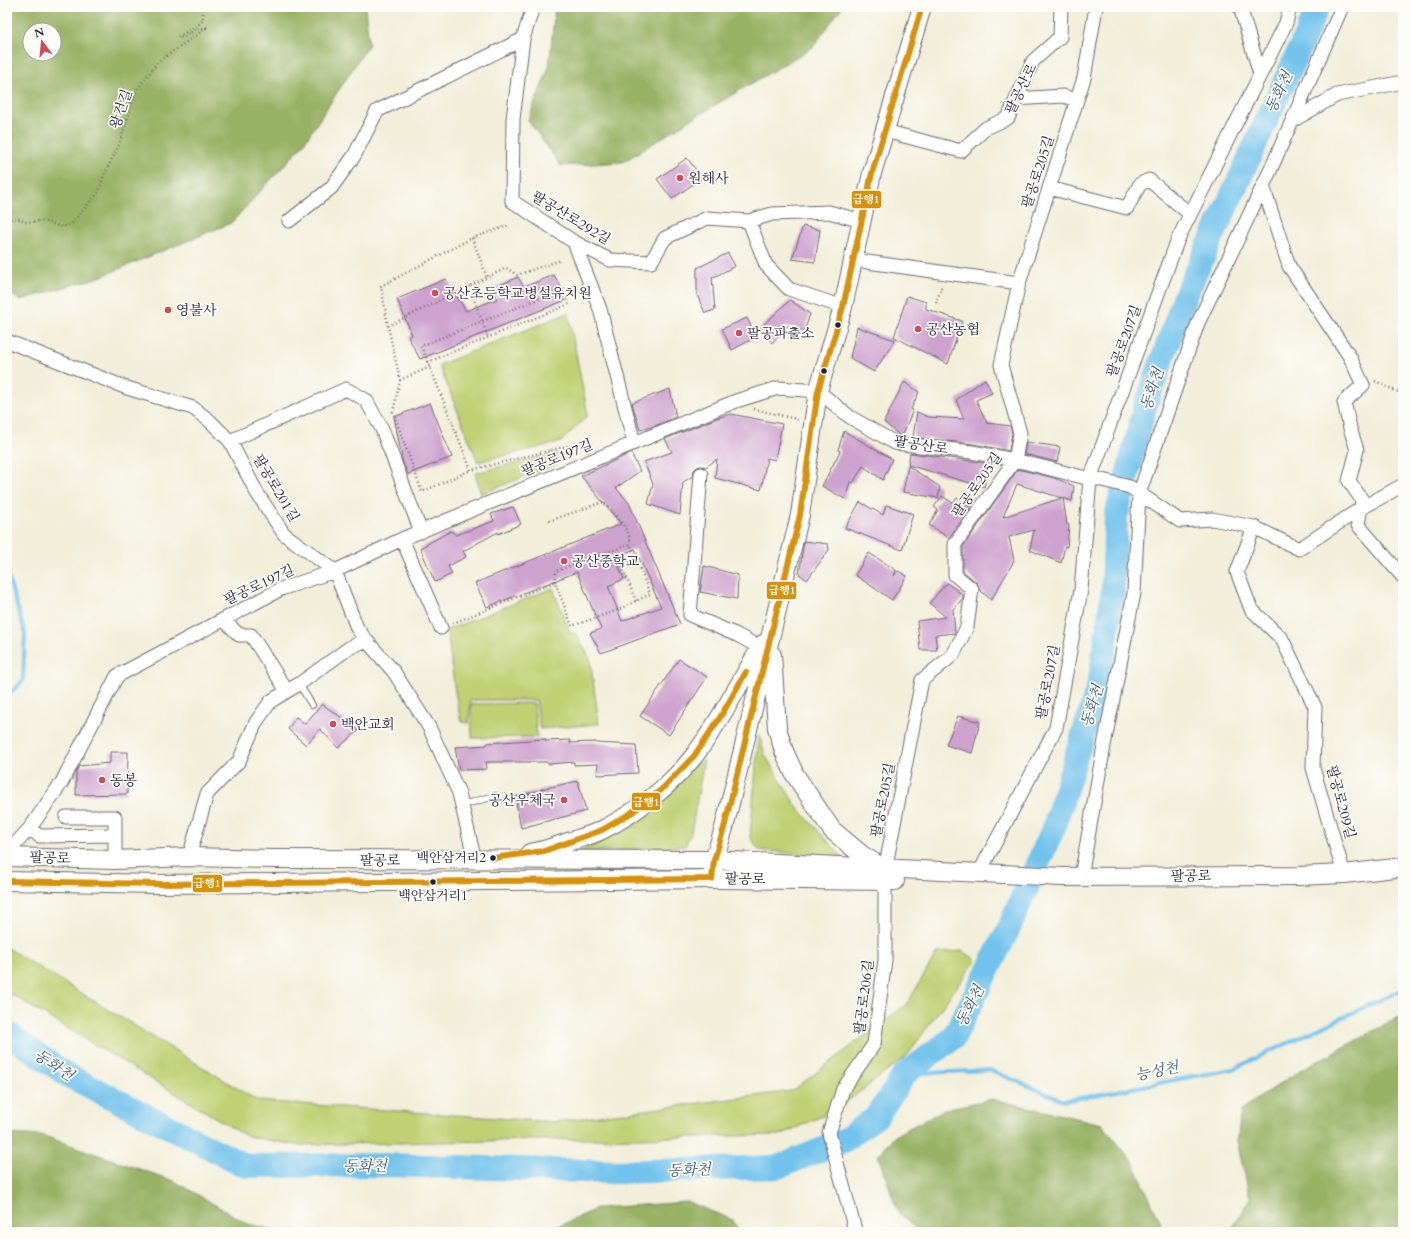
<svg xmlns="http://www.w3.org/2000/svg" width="1410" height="1239" font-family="Cardo,'Noto Serif KR',serif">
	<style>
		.green { fill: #c0d073; stroke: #717957 }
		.forest { fill: #98b265; stroke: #5d6a50; fill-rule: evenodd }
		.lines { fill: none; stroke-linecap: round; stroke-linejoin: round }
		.stream { stroke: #71c2ec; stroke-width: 4 }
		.river { stroke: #71c2ec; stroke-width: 24 }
		.building { fill: #cea2cf; fill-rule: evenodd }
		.service-casing { stroke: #6b6972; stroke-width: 8 }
		.minor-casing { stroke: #6b6972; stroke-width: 15 }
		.secondary-casing { stroke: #6b6972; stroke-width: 20 }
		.path { stroke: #6b6972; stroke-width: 2.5; stroke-dasharray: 1 3; stroke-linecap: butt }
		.service { stroke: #fff; stroke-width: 6 }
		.minor { stroke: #fff; stroke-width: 13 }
		.secondary { stroke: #fff; stroke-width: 18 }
		.bus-1-casing { stroke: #fdfcf7; stroke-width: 9 }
		.bus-1 { stroke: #d79209; stroke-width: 6 }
		.poi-dot { fill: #d1495b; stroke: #fdfcf7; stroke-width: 1.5 }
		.bus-dot { fill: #22223b; stroke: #fdfcf7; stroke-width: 1.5 }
		.labels { text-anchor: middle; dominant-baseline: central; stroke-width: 3.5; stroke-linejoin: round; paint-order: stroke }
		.bus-label { font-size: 13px; fill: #22223b; stroke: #fdfcf7; text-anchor: end }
		.street-label { font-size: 14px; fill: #22223b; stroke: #fdfcf7 }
		.poi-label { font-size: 14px; fill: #22223b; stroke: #fdfcf7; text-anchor: start }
		.water-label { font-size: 15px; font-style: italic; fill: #3e5a79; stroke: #fdfcf7 }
		.line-badge { stroke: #fdfcf7; stroke-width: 1.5 }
		.badge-label { font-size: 11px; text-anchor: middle; font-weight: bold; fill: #fff }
	</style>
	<rect width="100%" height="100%" fill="#fdfcf7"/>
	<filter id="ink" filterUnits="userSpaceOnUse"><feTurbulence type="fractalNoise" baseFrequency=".025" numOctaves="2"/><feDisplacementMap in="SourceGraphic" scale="8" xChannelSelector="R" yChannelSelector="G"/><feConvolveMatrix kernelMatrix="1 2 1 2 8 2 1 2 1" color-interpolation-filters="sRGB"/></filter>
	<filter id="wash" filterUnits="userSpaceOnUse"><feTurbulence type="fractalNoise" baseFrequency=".012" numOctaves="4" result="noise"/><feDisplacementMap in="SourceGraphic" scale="16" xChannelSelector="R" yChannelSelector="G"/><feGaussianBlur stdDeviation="0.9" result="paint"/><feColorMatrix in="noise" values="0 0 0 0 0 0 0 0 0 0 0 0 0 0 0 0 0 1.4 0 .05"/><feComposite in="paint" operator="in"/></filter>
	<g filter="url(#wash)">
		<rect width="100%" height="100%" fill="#f2eed9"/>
		<path class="green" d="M568,313l20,102 -27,27 -83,20 -39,-97z
			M556,453l3,10 -78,31 -6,-21z
			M553,588l17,45 7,1 13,25 9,65 -59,5 -4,-29h-66l-1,23 -8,-1 -6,-30 -8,-62z
			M534,703l3,34 -65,1 -1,-34z
			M759,733l6,22 31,51 47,52 -84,-8 -9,-13z
			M704,760l-13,73 -6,13 -108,7 61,-30 40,-50z
			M7,948l251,153 295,21 239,-31 115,-87 30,-51 26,-2 13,9 -70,97 -70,53 -56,25 -484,10 -50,-9 -239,-144z"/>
		<path class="forest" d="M7,7h358l4,37 -67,102 -71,77 -134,55 -76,22 -14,-7zM30,30h24v24h-24z
			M555,7h287l-29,40 -113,67 -77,48 -62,4 -33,-46 21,-53z
			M1403,1015v217h-173l20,-34 -13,-56 4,-32 58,-39z
			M992,1099l110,25 31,38 32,70h-246l-21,-20 -20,-57 16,-19 51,-27z
			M7,1134l37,2 130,45 74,43 36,8h-277z
			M688,1202l45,18 6,12h-192l51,-24z"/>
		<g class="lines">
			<path class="stream" d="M7,573l18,60 -2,48 -16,15
				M905,1074l85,-4 74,31 169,-32 170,-80"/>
			<path class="river" d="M7,1033l60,42 179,91 142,-1 230,7 160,-5 65,-26 34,-25 28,-42 49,-37 54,-107 46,-103 46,-146 13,-92 3,-73 29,-109 40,-111 110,-237 23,-52"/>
		</g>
		<g id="blocks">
			<path class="building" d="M687,158l15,20 -30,21 -15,-20z
				M803,226l17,4 -5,32 -23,-3z
				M728,253l7,13 -23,12 3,32 -10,3 -8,-18v-27z
				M554,275l14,24 -148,60 -12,-22 4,-2 -15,-36 49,-20 20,32 31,-12 -4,-11 25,-11 6,10z
				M907,296l19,6v7l36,12 -14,43 -54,-27z
				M790,300l20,14 -6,18 -17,-6 -15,17 -12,-15z
				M747,318l9,19 -24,13 -10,-21z
				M857,327l38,13 -21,32 -24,-14z
				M985,379l7,14 -16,7 11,23 23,3 2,7 -3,18 -36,-7 -60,-7 4,-25 11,5 36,2 -8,-19z
				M904,382l15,10 -8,17 2,1 -11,26 -3,-1 -15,-13z
				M670,389l6,28 -21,9 -15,4 -8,-27z
				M430,403l22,54 -44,17 -5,-11 -9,-46z
				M731,414l51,10 -7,36 -8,-2 -6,32 -46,-12 2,-19 -11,8 -5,-1 -4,1 -3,3 -1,6 -10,6 -3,33 -32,-11 5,-20 -9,-22 28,-10 -7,-13 52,-21z
				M844,431l48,28 -9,21 -20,-14 -10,17 -3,-1 -5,17 -23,-13 18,-35 -2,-1z
				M1026,442l34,5 -3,15 -33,-8z
				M631,453l9,18 -24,17 13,15 51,121 -79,29 -11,-20 11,-4 -24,-57 -90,35 -12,-24 146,-59 -40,-48zM635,549l26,58 -39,14 -14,-35 16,-7 -9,-22z
				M910,453l78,10 -4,24 -76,-22z
				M908,466l32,21 -2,11 -35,-6z
				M1018,469l36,9 20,8 -2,15 -9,-3 4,27h2l-2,22 -2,-1 -4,17 -31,-13 4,-20 -25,7 5,24 -23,39 -11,-10 -3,-7 -14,-12v-24zM1017,484l45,14 -59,19z
				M942,496l11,7 4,-5 14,9 -22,31 -20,-13 9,-15 -4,-3z
				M860,502l23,13 3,-10 27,9 -11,36 -57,-22z
				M513,507l8,17 -23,10v-2l-35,19 3,6 -18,9 4,8 -17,8 -15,-34 31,-17 5,4 38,-14 -3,-7z
				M804,541l24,3 1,6 -22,30 -8,-6z
				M869,553l27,17 -2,6 4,-5 9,5 -15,24 -37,-25z
				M704,566l34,9 -1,24 -37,-7z
				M947,583l16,12v3l-10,11 2,24 -20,2 2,15h-17l-3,-29 29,-4 -17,-14z
				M679,659l28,18 -38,58 -29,-19z
				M322,704l37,26 -21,18 -18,-19 -14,16 -18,-16 8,-12 9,7z
				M958,716l22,6 -8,31 -26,-8z
				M545,739v2l25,-1v3l26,-1v1l40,2 2,28 -41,2 1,-11 -24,1v-3l-26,2 -1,-2h-61l1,7 -28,1 -4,-23 32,-2v-2z
				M110,752h18l-1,42 -51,1v-23l3,-6 31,-3z
				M578,781l8,30 -65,17 -6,-31 26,-7v-1z"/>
		</g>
	</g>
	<g filter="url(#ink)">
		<use href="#blocks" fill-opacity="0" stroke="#6b6972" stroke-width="1"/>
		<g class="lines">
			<g class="service-casing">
				<path id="service" d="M299,684l13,21
					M462,805l33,-9"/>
			</g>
			<g class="minor-casing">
				<path id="minor" d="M533,7l-10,32 -10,80 -1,82 62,41 36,18 41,2 14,-24 42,-20 42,3 23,-7 57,-2 33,9
					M1240,7l20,67
					M1016,99l47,-3 14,4
					M1292,121l45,-26 66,-13
					M885,131l76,20 25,-23 22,-10 25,-57 27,-24 1,-30
					M1263,186l26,80 61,91 13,28 -19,17 6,26 7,22 -8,31 13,19 -4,25 45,52
					M1049,188l78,20 13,-24 9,-4 41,34
					M289,221l42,-33 23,-32 23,-45 146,-72
					M749,221l17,44 23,24 54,18
					M574,242l26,67 34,134
					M853,260l166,23
					M7,341l120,47 66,20 17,13 20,20 27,52 27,41 51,37 22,57 9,12 28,32 35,55 30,66 16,68
					M230,441l116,-52 20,11 16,29 39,103
					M701,474l-11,141 47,20 24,13
					M1254,527l-17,45 14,37 31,30 33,68 -2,61 31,106
					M402,539l39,89
					M224,620l15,15h12l36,56
					M66,817h49v43
					M30,828l9,8 76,-1
					M7,853l23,-25 32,-46 55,-106 164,-87 54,-18 67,-32 334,-138 42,-13 40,3 32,26 45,26 77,9 43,8 75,19h8l32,8 50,34 32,-2 42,8 45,22 61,-40 43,-24
					M189,857l18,-63 32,-33 17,-39 15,-21 28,-17 50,-36 17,-8
					M979,873l77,-145 25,-138 9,-111 88,-240 108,-216 4,-16
					M1081,877l24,-137 29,-147 5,-99 59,-171 72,-152 72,-164
					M854,1232l1,-2 -26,-97 14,-44 31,-45 11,-84v-90l37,-190 31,-25 14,-28 5,-38 -17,-14v-31l60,-84 5,-27 -19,-68 18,-82 65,-205 12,-71"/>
			</g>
			<g class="secondary-casing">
				<path id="secondary" d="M772,655l5,73 7,23 11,24 37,55 30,25 21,13
					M530,853c14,-2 27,-7 41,-12 10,-3 21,-6 31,-11 34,-17 69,-45 92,-74 27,-35 46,-75 69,-112
					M7,857l108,3 74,-3 86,2 439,1 349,17 236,-1 45,-2 59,-7
					M713,872l1,-12 10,-32 76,-313 18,-124 25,-84 29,-134 50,-166
					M7,881l149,3 556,-5 183,2"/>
			</g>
			<path class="path" d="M7,217l4,2h10l3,3 20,-1 18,6 9,-3 27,-31 6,-18 15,-30 18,-56 21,-27 50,-35 -11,2 -15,9 -4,-1 20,-12 5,-5v-13
				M472,238l15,39
				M469,286l19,51
				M936,303l6,-18
				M388,326l-7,-40 91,-48 38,-13
				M428,362l-7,-16 147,-59
				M430,367l-30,13 -12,-54 118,-58 11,7 44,-15
				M400,380l-7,32 29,80 49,-22
				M1375,381l21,10 7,2
				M754,409l46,11
				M568,446l-97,24 -43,-108 144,-59
				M549,521l54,-19c9,10 29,28 27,42
				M636,601l-15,-37 15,-5
				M453,623l102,-41 17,44 46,-16 32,-16 -20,-50 -74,27 -1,11"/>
			<use href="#service" class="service"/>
			<use href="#minor" class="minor"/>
			<use href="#secondary" class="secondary"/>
			<g class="bus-1-casing">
				<path id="bus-1" d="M493,858l51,-7 58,-21 29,-17 30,-23 33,-34 27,-40 25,-44
					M7,881l149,3 556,-5 2,-19 10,-32 76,-313 18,-124 25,-84 29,-134 50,-166"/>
			</g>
			<use href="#bus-1" class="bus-1"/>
		</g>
	</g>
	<g class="poi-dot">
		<circle cx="680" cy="178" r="4"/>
		<circle cx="435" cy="293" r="4"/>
		<circle cx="168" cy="310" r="4"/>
		<circle cx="918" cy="329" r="4"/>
		<circle cx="739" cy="333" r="4"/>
		<circle cx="564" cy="561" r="4"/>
		<circle cx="333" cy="724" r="4"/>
		<circle cx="102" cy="780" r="4"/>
		<circle cx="564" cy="800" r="4"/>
	</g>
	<g class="bus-dot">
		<circle cx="838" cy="325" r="3.5"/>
		<circle cx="824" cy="371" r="3.5"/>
		<circle cx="493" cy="858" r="3.5"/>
		<circle cx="433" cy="882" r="3.5"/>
	</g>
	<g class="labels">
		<g class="bus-label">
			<text x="486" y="858">백안삼거리2</text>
			<text x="433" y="896" text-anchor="middle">백안삼거리1</text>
		</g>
		<g class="street-label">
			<text transform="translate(1021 89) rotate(-64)">팔공산로</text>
			<text transform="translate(121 109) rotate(-71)">왕건길</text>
			<text transform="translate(1038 172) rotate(-72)">팔공로205길</text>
			<text transform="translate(571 218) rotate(31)">팔공산로292길</text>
			<text transform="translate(1124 341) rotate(-70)">팔공로207길</text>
			<text transform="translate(921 445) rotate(9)">팔공산로</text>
			<text transform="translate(557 458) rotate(-22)">팔공로197길</text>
			<text transform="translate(977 485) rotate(-55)">팔공로205길</text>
			<text transform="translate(276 488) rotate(59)">팔공로201길</text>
			<text transform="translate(259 585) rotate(-25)">팔공로197길</text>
			<text transform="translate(1048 682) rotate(-79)">팔공로207길</text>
			<text transform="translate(883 800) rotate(-79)">팔공로205길</text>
			<text transform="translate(1341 802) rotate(75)">팔공로209길</text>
			<text transform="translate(50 858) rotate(2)">팔공로</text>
			<text x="380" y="860">팔공로</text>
			<text transform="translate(1191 876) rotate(-1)">팔공로</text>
			<text transform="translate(745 879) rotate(1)">팔공로</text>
			<text transform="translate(864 997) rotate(-83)">팔공로206길</text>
		</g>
		<g class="poi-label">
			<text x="688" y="178">원해사</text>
			<text x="443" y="293">공산초등학교병설유치원</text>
			<text x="176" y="310">영불사</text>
			<text x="926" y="329">공산농협</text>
			<text x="747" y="333">팔공파출소</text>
			<text x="572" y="561">공산중학교</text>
			<text x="341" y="724">백안교회</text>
			<text x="110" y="780">동봉</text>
			<text x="556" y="800" text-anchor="end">공산우체국</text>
		</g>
		<g class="water-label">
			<text transform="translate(1279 92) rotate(-65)">동화천</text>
			<text transform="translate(1152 389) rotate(-71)">동화천</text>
			<text transform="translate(1092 706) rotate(-73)">동화천</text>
			<text transform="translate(970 1006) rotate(-63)">동화천</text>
			<text transform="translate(54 1065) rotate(33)">동화천</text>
			<text transform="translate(1157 1071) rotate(-11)">능성천</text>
			<text x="365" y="1166">동화천</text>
			<text transform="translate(689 1170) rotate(-2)">동화천</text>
		</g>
	</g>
	<g class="line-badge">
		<rect x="851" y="190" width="31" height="19" rx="4" fill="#d79209"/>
		<rect x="766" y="581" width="31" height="19" rx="4" fill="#d79209"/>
		<rect x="631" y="792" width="30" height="19" rx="4" fill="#d79209"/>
		<rect x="192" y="874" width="31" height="19" rx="4" fill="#d79209"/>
	</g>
	<g class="badge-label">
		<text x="866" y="203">급행1</text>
		<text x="782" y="594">급행1</text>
		<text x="646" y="806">급행1</text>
		<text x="207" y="887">급행1</text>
	</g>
	<rect width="1410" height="1239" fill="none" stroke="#fdfcf7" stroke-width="24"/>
	<g transform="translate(42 42) rotate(344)"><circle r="19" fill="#fdfcf7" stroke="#a5a5ac"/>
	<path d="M0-3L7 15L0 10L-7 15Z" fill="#d1495b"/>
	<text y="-6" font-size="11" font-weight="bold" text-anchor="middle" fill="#22223b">N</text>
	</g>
</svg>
